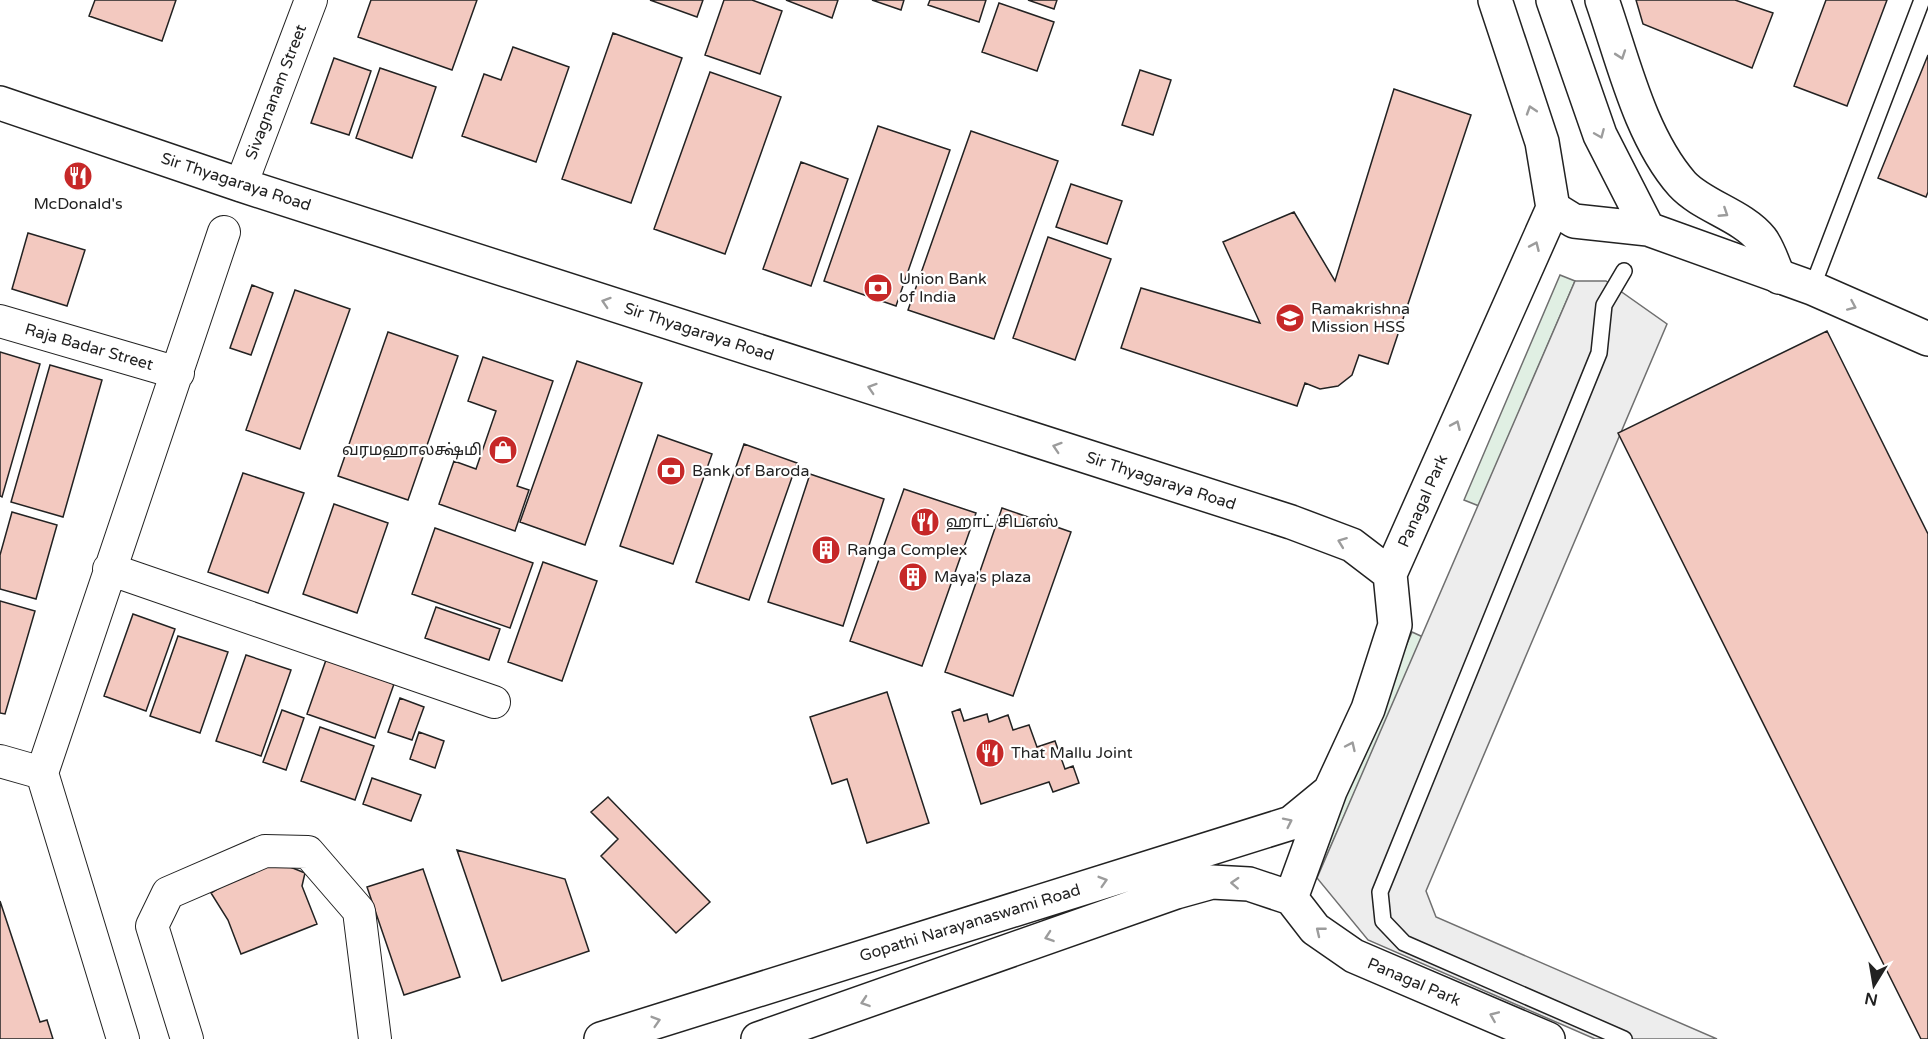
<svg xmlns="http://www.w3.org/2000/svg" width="1928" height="1039" font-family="'Varela Round','Noto Sans Tamil',sans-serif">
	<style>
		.green { fill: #e0efe3; stroke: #6f6f6f; stroke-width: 1.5 }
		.parking { fill: #ededed; stroke: #6f6f6f; stroke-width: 1.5 }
		.building { fill: #f3c9c0; stroke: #222; stroke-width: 1.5 }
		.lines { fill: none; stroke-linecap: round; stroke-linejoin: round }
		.service-casing { stroke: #222; stroke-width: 18 }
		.minor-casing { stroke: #222; stroke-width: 34 }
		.tertiary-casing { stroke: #222; stroke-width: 36 }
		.secondary-casing { stroke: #222; stroke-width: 36 }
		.service { stroke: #fff; stroke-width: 15 }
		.minor { stroke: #fff; stroke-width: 32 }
		.tertiary { stroke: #fff; stroke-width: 33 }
		.secondary { stroke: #fff; stroke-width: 33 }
		.oneway { stroke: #9c9c9c }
		.labels { text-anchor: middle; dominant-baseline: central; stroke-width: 4.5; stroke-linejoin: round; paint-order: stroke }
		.street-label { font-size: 16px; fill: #222; stroke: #fff }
		.poi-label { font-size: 16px; fill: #222; stroke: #fff; text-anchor: start }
	</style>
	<rect width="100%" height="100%" fill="#fff"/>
	<path class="green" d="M1560,275l15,6 -96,225 -15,-6z
		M1412,632l11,5 -106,241 -10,-5z"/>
	<path class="parking" d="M1575,281h31l61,43 -241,567 10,26 281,122h-122l-227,-99 -51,-62z"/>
	<path class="building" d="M95,0h81l-14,41 -73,-25z
		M371,0h106l-25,70 -94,-33z
		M650,0h53l-6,17z
		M724,0h28l30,11 -22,63 -55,-19z
		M786,0h52l-6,18z
		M872,0h32l-3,10z
		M930,0h56l-7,22 -51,-17z
		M1028,0h29l-3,9z
		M1636,0h99l38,13 -21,55 -109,-44z
		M1826,0h61l-40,106 -53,-20z
		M999,3l55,19 -17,49 -55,-19z
		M613,33l69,25 -51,145 -69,-24z
		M513,47l56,20 -33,95 -74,-26 22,-62 17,6z
		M1928,55v137l-2,5 -48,-19z
		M334,58l37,13 -22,64 -38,-12z
		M380,68l56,19 -24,71 -56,-20z
		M1140,70l31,10 -18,55 -31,-10z
		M710,72l71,25 -56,157 -71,-25z
		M1394,89l77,26 -83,249 -29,-9 -7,20 -14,11 -18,3 -15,-6 -8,23 -176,-58 20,-60 119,35 -37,-81 71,-30 41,69z
		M878,126l72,24 -54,156 -72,-25z
		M971,131l87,30 -64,178 -86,-29z
		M801,162l47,17 -37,107 -48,-17z
		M1071,184l51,17 -15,43 -51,-17z
		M28,233l57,17 -18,56 -55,-17z
		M1048,237l63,22 -36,101 -62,-22z
		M252,285l21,8 -22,62 -21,-7z
		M295,290l55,19 -50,140 -54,-19z
		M1827,331l101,203v505h-7l-303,-606z
		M388,332l70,24 -50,144 -70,-24z
		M0,352l40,12 -38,133 -2,-1z
		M483,357l70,24 -36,105 12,4 -14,41 -76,-27 15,-43 22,8 20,-58 -28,-10z
		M577,361l65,22 -57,162 -65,-23z
		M50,365l52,15 -39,137 -52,-15z
		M658,435l54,19 -39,110 -53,-18z
		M744,444l53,19 -48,137 -53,-18z
		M243,473l61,20 -36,100 -60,-21z
		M810,474l74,25 -41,127 -75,-24z
		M904,489l72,24 -54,153 -72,-25z
		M334,504l54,19 -31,90 -54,-19z
		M1002,508l69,24 -58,164 -68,-24z
		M12,512l45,13 -21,74 -36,-10v-34z
		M435,528l98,35 -23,65 -98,-34z
		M543,562l54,19 -35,100 -54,-19z
		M0,601l35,10 -30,103 -5,-1z
		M436,607l64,22 -11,31 -64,-22z
		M133,614l42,15 -29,82 -42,-15z
		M178,636l50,16 -28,81 -50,-17z
		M246,655l45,15 -30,86 -45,-15z
		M326,660l68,24 -19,54 -68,-24z
		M887,692l42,131 -62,20 -20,-64 -15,5 -22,-67z
		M400,698l24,9 -12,33 -24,-8z
		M960,709l4,12 23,-7 2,8 19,-7 5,15 16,-5 8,22 18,-6 10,28 8,-3 6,17 -26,9 -4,-10 -68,22 -29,-92z
		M282,710l22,8 -18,52 -23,-8z
		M320,727l54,19 -19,54 -54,-19z
		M419,732l25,9 -9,27 -25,-9z
		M372,778l49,17 -10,26 -48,-17z
		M608,797l102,105 -34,31 -75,-77 17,-17 -27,-27z
		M457,850l108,29 24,72 -87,30z
		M273,860l32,13 -3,13 15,38 -76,30 -13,-34 -17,-27 43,-27z
		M423,869l37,108 -56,18 -37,-108z
		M0,901l40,121 7,-2 6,19h-53z"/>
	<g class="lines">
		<g class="service-casing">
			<path id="service" d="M1624,271l-20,34 -5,48 -219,539 3,29 21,22 220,96
				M1812,288l110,-288"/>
		</g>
		<g class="minor-casing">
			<path id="minor" d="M241,185l70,-185
				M0,321l178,52
				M109,569l385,133
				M0,761l42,12
				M123,1039l-81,-266 182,-541
				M187,1039l-35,-113 16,-33 97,-42 43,1 51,59 16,128"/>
		</g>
		<g class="tertiary-casing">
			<path id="tertiary" d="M1602,0c21,60 38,136 80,184 20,22 60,31 79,55 8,10 12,26 18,38"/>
		</g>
		<g class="secondary-casing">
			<path id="secondary" d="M1495,0l47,142 11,66
				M1553,0l47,135 48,94
				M0,103l241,82 1050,337 61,23 38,29
				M1553,208l21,13 74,8 164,59 116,51
				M1291,898l39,-107 38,-82 27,-84 -5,-51 163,-366
				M1291,898l24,31 39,27 194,83
				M601,1039l690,-216 39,-32
				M758,1039l418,-147 36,-10 37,2 42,14"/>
		</g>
		<use href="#service" class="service"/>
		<use href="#minor" class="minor"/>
		<use href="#tertiary" class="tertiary"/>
		<use href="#secondary" class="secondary"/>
	</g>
	<defs><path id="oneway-chevron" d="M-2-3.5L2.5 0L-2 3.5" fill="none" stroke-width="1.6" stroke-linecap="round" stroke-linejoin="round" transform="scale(1.5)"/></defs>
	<g class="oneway">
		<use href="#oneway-chevron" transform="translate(1621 55) rotate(71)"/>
		<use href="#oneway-chevron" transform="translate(1531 110) rotate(-108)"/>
		<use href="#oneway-chevron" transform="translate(1600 134) rotate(67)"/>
		<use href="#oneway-chevron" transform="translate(1724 213) rotate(33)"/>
		<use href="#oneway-chevron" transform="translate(1535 246) rotate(-66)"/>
		<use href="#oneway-chevron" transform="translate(606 302) rotate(-162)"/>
		<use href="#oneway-chevron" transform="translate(1852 306) rotate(24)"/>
		<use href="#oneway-chevron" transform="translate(872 388) rotate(-162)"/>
		<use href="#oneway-chevron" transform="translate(1456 425) rotate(-66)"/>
		<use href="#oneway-chevron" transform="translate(1057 447) rotate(-162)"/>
		<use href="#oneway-chevron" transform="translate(1342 542) rotate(-159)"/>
		<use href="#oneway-chevron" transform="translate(1351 746) rotate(-65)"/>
		<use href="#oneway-chevron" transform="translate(1288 822) rotate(-26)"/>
		<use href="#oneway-chevron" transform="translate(1103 881) rotate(-17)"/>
		<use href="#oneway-chevron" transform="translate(1235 883) rotate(-177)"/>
		<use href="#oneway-chevron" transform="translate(1320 931) rotate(-141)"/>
		<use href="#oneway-chevron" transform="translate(1049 937) rotate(161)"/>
		<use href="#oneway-chevron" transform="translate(865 1002) rotate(161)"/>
		<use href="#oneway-chevron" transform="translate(1494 1016) rotate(-157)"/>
		<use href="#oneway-chevron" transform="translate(656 1021) rotate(-17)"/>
	</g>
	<defs>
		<g id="restaurant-disc" transform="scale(1.5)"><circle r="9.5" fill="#c62828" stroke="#fff"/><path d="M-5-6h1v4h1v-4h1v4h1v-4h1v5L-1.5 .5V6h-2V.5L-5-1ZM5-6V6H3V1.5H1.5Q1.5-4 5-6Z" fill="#fff"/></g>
		<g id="bank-disc" transform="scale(1.5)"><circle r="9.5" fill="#c62828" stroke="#fff"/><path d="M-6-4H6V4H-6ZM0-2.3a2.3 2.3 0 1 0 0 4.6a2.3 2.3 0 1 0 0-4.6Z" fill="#fff"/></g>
		<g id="school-disc" transform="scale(1.5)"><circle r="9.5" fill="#c62828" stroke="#fff"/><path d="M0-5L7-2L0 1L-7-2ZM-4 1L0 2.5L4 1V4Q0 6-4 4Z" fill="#fff"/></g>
		<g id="shop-disc" transform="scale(1.5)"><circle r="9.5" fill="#c62828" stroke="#fff"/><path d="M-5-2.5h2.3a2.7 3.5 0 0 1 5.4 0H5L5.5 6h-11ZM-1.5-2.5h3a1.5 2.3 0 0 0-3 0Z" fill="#fff"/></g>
		<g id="building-disc" transform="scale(1.5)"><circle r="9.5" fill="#c62828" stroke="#fff"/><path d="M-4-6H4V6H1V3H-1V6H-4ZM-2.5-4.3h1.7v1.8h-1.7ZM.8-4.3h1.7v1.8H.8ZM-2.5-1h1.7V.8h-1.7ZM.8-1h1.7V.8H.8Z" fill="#fff"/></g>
	</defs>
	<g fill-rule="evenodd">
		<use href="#restaurant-disc" x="78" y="176"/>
		<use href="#bank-disc" x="878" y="288"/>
		<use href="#school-disc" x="1290" y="318"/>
		<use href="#shop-disc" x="503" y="450"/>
		<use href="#bank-disc" x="671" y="471"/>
		<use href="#restaurant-disc" x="925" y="522"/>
		<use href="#building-disc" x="826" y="550"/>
		<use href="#building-disc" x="913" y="577"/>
		<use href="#restaurant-disc" x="990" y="753"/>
	</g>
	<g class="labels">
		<g class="street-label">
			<text transform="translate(276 92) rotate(-69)">Sivagnanam Street</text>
			<text transform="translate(236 182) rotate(18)">Sir Thyagaraya Road</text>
			<text transform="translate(699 332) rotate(18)">Sir Thyagaraya Road</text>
			<text transform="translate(89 347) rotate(16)">Raja Badar Street</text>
			<text transform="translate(1161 481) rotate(18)">Sir Thyagaraya Road</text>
			<text transform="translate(1423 501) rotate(-66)">Panagal Park</text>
			<text transform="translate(970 923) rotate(-17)">Gopathi Narayanaswami Road</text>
			<text transform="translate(1414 982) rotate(23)">Panagal Park</text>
		</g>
		<g class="poi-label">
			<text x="78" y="204" text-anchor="middle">McDonald's</text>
			<text x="899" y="279">Union Bank<tspan x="899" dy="18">of India</tspan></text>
			<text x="1311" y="309">Ramakrishna<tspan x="1311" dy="18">Mission HSS</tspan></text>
			<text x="482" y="450" text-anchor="end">வரமஹாலக்ஷ்மி</text>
			<text x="692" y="471">Bank of Baroda</text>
			<text x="946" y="522">ஹாட் சிபஎஸ்</text>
			<text x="847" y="550">Ranga Complex</text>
			<text x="934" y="577">Maya's plaza</text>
			<text x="1011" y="753">That Mallu Joint</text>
		</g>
	</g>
	<g transform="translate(1874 985) rotate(191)" stroke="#ffffff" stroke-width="4.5" paint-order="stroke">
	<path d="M0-4.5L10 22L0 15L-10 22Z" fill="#222222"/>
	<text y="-9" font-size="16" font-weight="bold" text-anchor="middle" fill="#222222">N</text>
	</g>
</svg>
